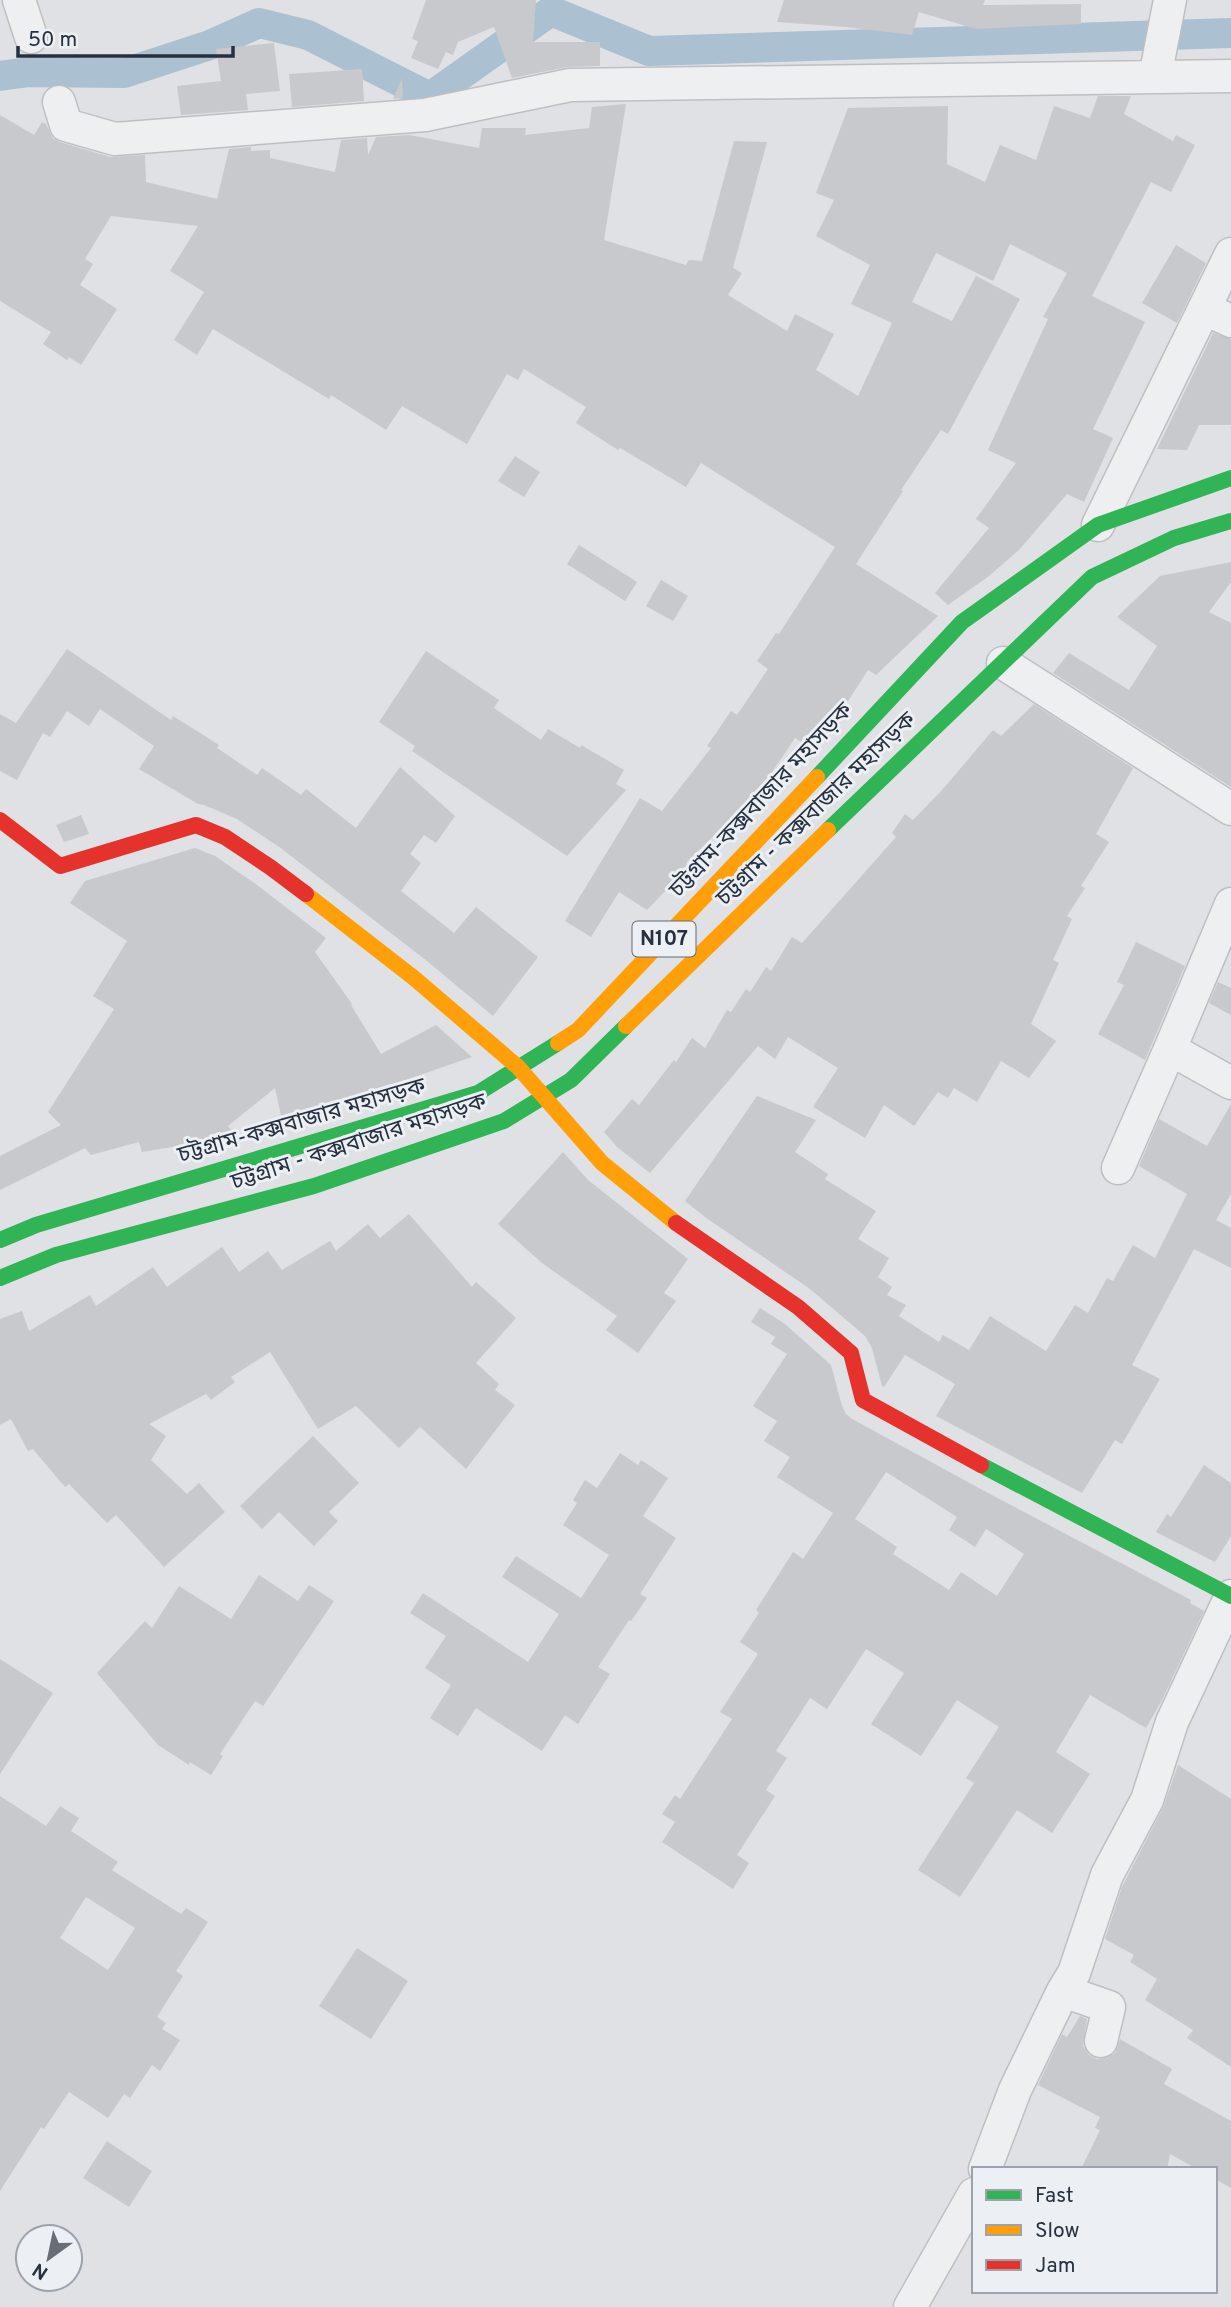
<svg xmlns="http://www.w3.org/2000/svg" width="1231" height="2307" font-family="Overpass,'Noto Sans Bengali',sans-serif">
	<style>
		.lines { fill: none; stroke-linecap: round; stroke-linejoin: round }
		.canal { stroke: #abc0d1; stroke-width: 30 }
		.building { fill: #c7c9cc; fill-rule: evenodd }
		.street-casing { stroke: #bdbfc2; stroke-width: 35 }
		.street { stroke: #eeeff1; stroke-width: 32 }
		.fast { stroke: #30b455; stroke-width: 16 }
		.slow { stroke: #ff9f0a; stroke-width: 16 }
		.jam { stroke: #e5322d; stroke-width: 16 }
		.labels { text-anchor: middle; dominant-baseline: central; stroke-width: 6; stroke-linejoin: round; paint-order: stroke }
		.shield { fill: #ecf0f5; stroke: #616a75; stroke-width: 2 }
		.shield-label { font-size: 21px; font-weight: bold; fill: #26303e }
		.street-label { font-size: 23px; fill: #26303e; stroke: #ecf0f5 }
	</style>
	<rect width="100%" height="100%" fill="#dfe1e4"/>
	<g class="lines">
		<path class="canal" d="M0,76l29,-4 95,1 86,-28 49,-22 49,12 122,62 121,-86 98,40 582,-18"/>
	</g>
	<path class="building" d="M426,0h110l-3,42h67v24l-33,1 -55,11 -18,-51 -36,15 -5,13 -7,-3 -8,17 -27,-11 7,-17 -6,-2z
		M784,0h201l-2,5 98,-1v20l-105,5 -57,-17 -7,23 -66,-8 -69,-5z
		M274,43l6,48 -34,3 2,16 -67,5 -4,-29 44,-5 -5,-32z
		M362,69l2,32 -72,6 -3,-33z
		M402,78l1,20 -10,1z
		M1098,96h33l-7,18 49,27 3,-6 19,10 -24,47 -20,-10 -59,114 53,26 -52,107 20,9 -29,64 -17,-8 -48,56 -30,26 -41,29 -13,-12 54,-65 -13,-9 40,-56 -28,-13 60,-131 -5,-2 24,-44 -57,-29 -17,37 -57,-28 -24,49 40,19 24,-45 44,23 -72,135 -7,-4 -40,60 2,1 -47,73 82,52 -62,59 -8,-5 -25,39 -34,38 -14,-9 -35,52 -74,73 3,3 -42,44 -28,-18 -28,45 -26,-16 75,-123 22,13 49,-63 -4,-2 24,-35 6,4 31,-46 -11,-8 19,-28 3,1 56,-87 -134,-84 -15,24 -66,-39 -2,2 -42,-27 10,-16 -62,-38 -6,11 -11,-6 -40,70 -65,-38 -16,24 -55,-35 -2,4 -116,-70 -16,26 -23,-15 30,-48 -34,-21 28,-45 -87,-10 -26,43 8,5 -13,21 37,24 -36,56 -12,-8 -2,3 -24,-16 8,-12 -51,-31v-186l34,20 8,-13 4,2 7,14 7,4 50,15 35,-2 1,27 71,17 12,-50 22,-2v4l19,-1v8l65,14 6,-32 26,-2 1,17 8,-18 33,-2 70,13 3,-20h44l-1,7 64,-7 3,-21 34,-3 -22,136 82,25 3,-5 13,1 32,-120 33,1 -34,126 9,5 -14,22 59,36 8,-17 39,20 -18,36 42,26 34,-73 -41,-19 19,-39 -54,-29 18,-36 -18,-7 32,-85 100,-2 -1,58 38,18 15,-37 36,15 18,-54 36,12z
		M1176,245l30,18 -29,60 -35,-20z
		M1213,333l18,6v86h-32l-12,25 -30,-1z
		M515,456l25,16 -16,25 -26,-16z
		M579,545l58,37 -12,19 -58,-37z
		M1231,562v20l-22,30 22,11v164l-178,-114 16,-20 60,37 28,-44 -40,-29 43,-41z
		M661,580l27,16 -15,25 -27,-15z
		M67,649l104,71 2,-4 46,29 -2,3 40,27 5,-7 39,27 5,-6 50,39 44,-61 55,49 -19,27 -12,-8 -14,19 11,9 -20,28 53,42 22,-26 62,50 -45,59 -66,-55 -145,-112 -45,-30 -33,-14 -6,-1 -59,-35 15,-23 -54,-37 -11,17 -22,-15 -17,26 -7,-4 -26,47 -17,-9v-57l16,9z
		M426,651l73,49 -5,8 47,32 7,-11 32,19 1,-3 43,25 -8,14 10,6 -59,66 -155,-105 3,-5 -36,-24z
		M1034,704l99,64 -37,66 13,8 -28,44 4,2 -18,28 5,3 -19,41 6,3 -28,61 25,17 -27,37 -28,-17 -24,41 -23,-14 -6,10 -10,-6 -24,34 -30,-21 -19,33 -52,-31 25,-39 -50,-31 -13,22 -17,-13 -108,127 -33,-26 -13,-15 28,-33 7,6 35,-45 2,2 16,-24 13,10 22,-38 4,2 15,-23 4,3 16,-25 5,4 21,-34 10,6 94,-106 -4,-4 13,-19 8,6 30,-31 50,-59 8,6z
		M81,815l8,19 -25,8 -8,-17z
		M195,848l20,8 42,29 69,53 -11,14 37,52 -1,1 30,49 55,-29 36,32 -84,29 2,7 -108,27 -7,-32 -47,38 9,10 -95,16 -3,-10 -48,13 -6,-7 -85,42v-34l61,-31 -13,-13 66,-103 -21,-13 34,-55 -57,-38 15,-22z
		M1136,942l49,24 -40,94 -47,-26 26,-49 -7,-3z
		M1218,982l13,6v27l-22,-12z
		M757,1096l59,24 -21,32 33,22 -3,5 51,32 -18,28 31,19 -11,19 14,10 -5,8 19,10 -7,11 40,26 4,-7 26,15 21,-34 56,35 29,-46 13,8 19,-35 6,3 20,-36 22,13 32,-64 -48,-28 20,-47 48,27 24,-42v90l-15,26 15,8v40l-37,-19 -62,116 28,14 -38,65 -7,-4 -33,53 -146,-77 19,-32 -50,-29 -21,32 -2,-1 -10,-38 -7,-12 -55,-47 -105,-72 -20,-16z
		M563,1152l25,28 100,79 -24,34 12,8 -38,52 -32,-23 11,-14 -75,-53 -44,-39z
		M409,1214l63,73 4,-5 40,36 -40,45 23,21 -4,6 20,15 -49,64 -46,-42 -21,21 -43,-42 -38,23 -48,-77 -39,25 4,5 -24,18 -5,-6 -57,30 17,12 -15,24 36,34 12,-11 26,29 -61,55 -48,-52 -9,8 -38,-39 -4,3 -32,-38 -5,2 -17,-32 -11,6v-106l22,-8 7,20 61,-36 6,11 57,-39 14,20 55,-40 17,25 29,-21 14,19 48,-29 6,10 32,-27 12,14z
		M760,1308l25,16 46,41 11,41 4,8 6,5 138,75 201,106 -1,3 14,8 -43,91 -15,26 -56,-33 -34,57 34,22 -38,59 -35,-23 -57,87 -42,-27 56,-87 -8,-5 33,-51 -42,-27 -36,56 -50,-32 33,-51 -38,-24 -39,60 -17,-11 -34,53 11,7 -21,32 9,6 -38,59 12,8 -16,26 -71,-47 13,-20 -13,-8 13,-19 5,4 52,-80 -12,-7 38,-58 -18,-12 19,-29 -3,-3 37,-58 10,7 30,-46 -56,-36 13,-20 -26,-16 13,-20 -24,-15 34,-52 -16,-10 4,-7 -24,-15zM886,1472l71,45 -8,13 26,17 11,-18 38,25 -27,42 -36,-24 -12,18 -56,-36 4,-7 -42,-28z
		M313,1436l46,47 -30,29 9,9 -24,25 -35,-34 -17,17 -22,-23z
		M620,1453l18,12 3,-5 27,18 -25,38 33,22 -36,56 7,4 -16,23 -2,-1 -31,47 12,7 -32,50 -13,-9 -23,36 -66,-43 -18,28 -28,-18 21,-33 -26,-17 21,-32 -36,-23 13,-20 105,69 31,-48 -57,-37 14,-21 65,42 28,-43 -46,-30 14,-22 -4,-3 12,-20 12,8z
		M1204,1465l27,18v53l-16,26 -59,-30 11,-18 4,3z
		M259,1575l39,26 11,-16 25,16 -71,105 -8,-5 -35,53 3,2 -12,19 -21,-13 -1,3 -31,-20 -61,-72 48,-52 7,7 27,-42 52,33z
		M0,1659l53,34 -53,81z
		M1178,1765l53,34v268l-44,-29 6,-8 -48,-30 12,-21 -27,-17 4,-7 -29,-16 17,-52 41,-79z
		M0,1796l46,30 14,-20 19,12 -8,13 47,31 -6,8 69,44 5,-6 22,14 -32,49 7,5 -26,41 9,6 -4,6 18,11 -20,31 -8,-6 -22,33 -6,-4 -16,24 -39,-26 -25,37 -3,-2 -41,64zM86,1897l49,31 -27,42 -48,-32z
		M357,1948l51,33 -37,58 -52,-33z
		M1080,2016l7,3 -4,27 6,9 8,4 10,-1 8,-5 5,-14 52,30 -8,15 67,37v67l-16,-9v-10h-18l-27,-15 -3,15h-86l19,-39 -5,-2 5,-11 -62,-32 24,-51 5,3z
		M107,2141l45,30 -23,36 -46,-29z"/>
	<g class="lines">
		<g class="street-casing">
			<path id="street" d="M19,0l12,37
				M1155,77l15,-77
				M59,102l7,23 49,14 310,-24 145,-30 661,-9
				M1205,309l26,12
				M1098,525l133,-271
				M1003,663l228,146
				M1231,904l-61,145 61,34
				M1118,1168l52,-119
				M1101,2041l8,-34 -46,-16 11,-18 33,-98 40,-75 25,-78 59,-126
				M985,2169l30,-79 48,-99
				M910,2307l64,-113"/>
		</g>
		<use href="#street" class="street"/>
		<path class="fast" d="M817,777l145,-155 136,-97 133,-47
			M828,830l264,-253 82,-39 57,-17
			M0,1240l36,-15 442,-132 80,-50
			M0,1278l56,-23 258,-69 190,-65 67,-41 55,-54
			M981,1465l250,131"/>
		<path class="slow" d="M306,894l108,84 104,89 84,96 74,60
			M626,1026l202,-196
			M558,1043l20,-13 239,-253"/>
		<path class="jam" d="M0,820l60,46 136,-41 29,12 45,30 36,27
			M676,1223l122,84 53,46 12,47 118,65"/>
	</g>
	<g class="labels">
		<rect class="shield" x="632.5" y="921.5" width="63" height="35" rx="5"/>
		<g class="shield-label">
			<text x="664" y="939">N107</text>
		</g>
		<g class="street-label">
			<text transform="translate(762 801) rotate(-47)">চট্টগ্রাম-কক্সবাজার মহাসড়ক</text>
			<text transform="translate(817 810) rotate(-44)">চট্টগ্রাম - কক্সবাজার মহাসড়ক</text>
			<text transform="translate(302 1122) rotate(-16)">চট্টগ্রাম-কক্সবাজার মহাসড়ক</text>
			<text transform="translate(359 1143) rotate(-18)">চট্টগ্রাম - কক্সবাজার মহাসড়ক</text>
		</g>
	</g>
	<rect x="972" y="2167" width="245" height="126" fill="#ecf0f5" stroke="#9da3ac" stroke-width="2"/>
	<rect x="986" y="2190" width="35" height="10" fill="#30b455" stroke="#9da3ac" stroke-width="2"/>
	<text x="1035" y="2202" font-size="21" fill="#26303e">Fast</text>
	<rect x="986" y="2225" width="35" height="10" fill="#ff9f0a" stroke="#9da3ac" stroke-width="2"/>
	<text x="1035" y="2237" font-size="21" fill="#26303e">Slow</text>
	<rect x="986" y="2260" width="35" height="10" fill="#e5322d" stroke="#9da3ac" stroke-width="2"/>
	<text x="1035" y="2272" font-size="21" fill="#26303e">Jam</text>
	<g transform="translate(49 2258) rotate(213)"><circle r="33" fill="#ecf0f5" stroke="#9da3ac" stroke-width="2"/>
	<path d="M0-5L12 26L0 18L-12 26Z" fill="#676e78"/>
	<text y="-10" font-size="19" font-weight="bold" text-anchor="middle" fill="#26303e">N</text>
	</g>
	<path d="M18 46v10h215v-10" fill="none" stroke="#26303e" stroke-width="3.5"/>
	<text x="28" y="46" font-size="21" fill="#26303e" stroke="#ecf0f5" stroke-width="5" paint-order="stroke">50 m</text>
</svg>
